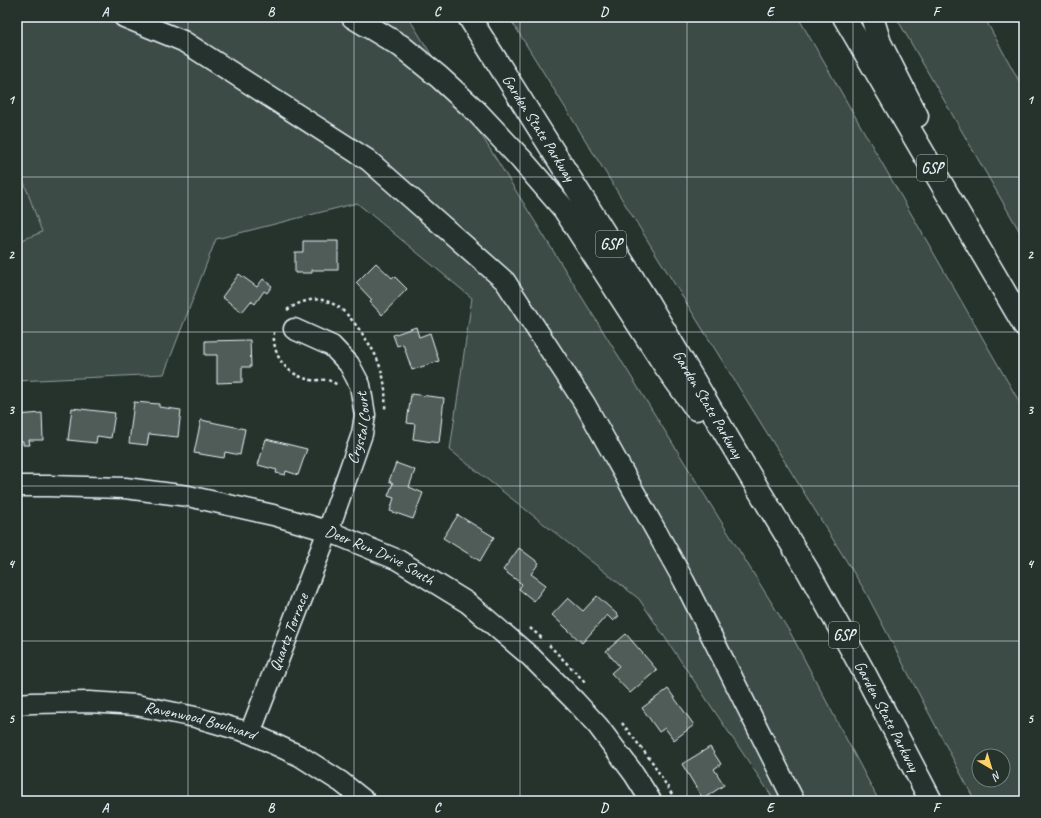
<svg xmlns="http://www.w3.org/2000/svg" width="1041" height="818" font-family="Caveat,sans-serif">
	<style>
		.built { fill: #333f3a }
		.green { fill: #3e4b47; stroke: #939ea0; fill-rule: evenodd }
		.building { fill: #505c59; stroke: #e8f1f8 }
		.lines { fill: none; stroke-linecap: round; stroke-linejoin: round }
		.minor-casing { stroke: #e8f1f8; stroke-width: 23 }
		.highway-casing { stroke: #e8f1f8; stroke-width: 25 }
		.path { stroke: #e8f1f8; stroke-width: 2.5; stroke-dasharray: 3 3; stroke-linecap: butt }
		.minor { stroke: #26332d; stroke-width: 20 }
		.highway { stroke: #26332d; stroke-width: 22 }
		.grid { fill: none; stroke: #e8f1f8; stroke-width: 1; stroke-opacity: 0.55 }
		.labels { text-anchor: middle; dominant-baseline: central; stroke-width: 4; stroke-linejoin: round; paint-order: stroke }
		.shield { fill: #26332d; stroke: #aeb8bb; stroke-width: 1 }
		.shield-label { font-size: 15px; font-weight: bold; fill: #e8f1f8 }
		.street-label { font-size: 16px; fill: #e8f1f8; stroke: #26332d }
		.neatline { fill: none; stroke: #e8f1f8; stroke-width: 1.5 }
		.grid-label { font-size: 13px; text-anchor: middle; font-weight: bold; fill: #e8f1f8 }
	</style>
	<rect width="100%" height="100%" fill="#26332d"/>
	<filter id="ink" filterUnits="userSpaceOnUse"><feTurbulence type="fractalNoise" baseFrequency=".025" numOctaves="2"/><feDisplacementMap in="SourceGraphic" scale="8" xChannelSelector="R" yChannelSelector="G"/><feConvolveMatrix kernelMatrix="1 2 1 2 8 2 1 2 1" color-interpolation-filters="sRGB"/></filter>
	<g filter="url(#ink)">
		<path class="built" d="M17,163l25,69 -25,10z"/>
		<path class="green" d="M17,17h391l383,617 88,167h-104l-136,-202 -189,-149 22,-152 -115,-95 -141,36 -52,135 -147,7v-139l25,-10 -25,-69z
			M509,17h289l226,393v391h-49l-110,-210zM979,756h24v24h-24z
			M896,17h88l40,73v149z"/>
		<path class="building" d="M303,241h35v29h-26v3h-17v-21h8z
			M376,263l16,15 2,-2 13,13 -25,26 -12,-13 2,-2 -16,-17z
			M239,274l18,13 6,-8 9,7 -5,7 -3,-2 -9,13 -4,-3 -9,11 -20,-15z
			M416,327l3,10 11,-4 9,28 -27,9 -9,-26 -6,2 -4,-11z
			M250,340l1,27h-9v15l-25,1v-28h-12v-14z
			M411,394l33,4 -5,45 -26,-4 2,-15 -8,-1z
			M134,402l25,2v3l22,3 -3,27 -29,-3 -2,11 -18,-2z
			M72,408l43,5 -4,25 -14,-2 -1,7 -28,-3z
			M42,413l1,27h-14l1,5h-7v-4h-6v-26z
			M201,420l44,9 -5,26 -15,-3 -1,6 -30,-5z
			M266,439l41,10 -9,26 -12,-4 -1,4 -9,-2 1,-3 -19,-5z
			M396,463l19,7 -6,17 14,6 -10,26 -23,-8 4,-13 -6,-2 5,-13 -4,-2z
			M458,515l36,22 -14,24 -37,-23z
			M519,548l20,15 -8,11 15,11 -12,16 -15,-12 3,-5 -19,-14z
			M597,596l22,20 -6,5 -6,-6 -25,28 -30,-28 16,-17 15,13z
			M626,634l31,36 -27,23 -19,-20 8,-7 -13,-15z
			M668,689l26,36 -20,15 -9,-12 -6,4 -17,-24z
			M710,747l11,17 -7,5 10,16 -21,14 -21,-35z"/>
		<g class="lines">
			<g class="minor-casing">
				<g id="minor">
					<path d="M124,17l59,24 185,119 137,121 80,123 99,177 110,220"/>
					<path id="s1" d="M17,486h31l77,2 63,8 85,19 55,16 70,29 70,43 63,54 44,44 23,25 36,48 17,27"/>
					<path id="s2" d="M17,704l15,-1 57,-1 47,3 59,12 55,16 50,23 41,26 24,19"/>
					<path id="s3" d="M250,733l78,-202 34,-97 3,-19 -5,-30 -11,-21 -17,-18 -38,-17"/>
				</g>
			</g>
			<g class="highway-casing">
				<g id="highway">
					<path d="M353,17l48,29 38,31 37,34 45,48 43,50 101,157 31,43"/>
					<path id="s4" d="M469,17l180,287 100,170 59,97 57,103 66,127"/>
					<path d="M844,17l180,308"/>
					<path d="M872,17l8,26 37,73"/>
				</g>
			</g>
			<path class="path" d="M287,310c33,-22 54,-7 74,22 7,10 14,20 18,32 6,15 7,29 6,45
				M274,332c-2,25 13,43 37,48 5,1 10,-1 15,0 4,0 8,3 12,5
				M530,628l13,11
				M549,645l36,37
				M622,723l31,40 23,38"/>
			<use href="#minor" class="minor"/>
			<use href="#highway" class="highway"/>
		</g>
	</g>
	<path class="grid" d="M188,17v784M354,17v784M520,17v784M687,17v784M853,17v784M17,177h1007M17,332h1007M17,486h1007M17,641h1007"/>
	<g class="labels">
		<g class="shield">
			<rect x="917" y="155" width="30" height="26" rx="3"/>
			<rect x="596" y="231" width="30" height="26" rx="3"/>
			<rect x="829" y="622" width="30" height="26" rx="3"/>
		</g>
		<g class="shield-label">
			<text x="932" y="168">GSP</text>
			<text x="611" y="244">GSP</text>
			<text x="844" y="635">GSP</text>
		</g>
		<g class="street-label">
			<text stroke="none"><textPath href="#s4" startOffset="131">Garden State Parkway</textPath></text>
			<text stroke="none"><textPath href="#s4" startOffset="455">Garden State Parkway</textPath></text>
			<text stroke="none"><textPath href="#s3" startOffset="325">Crystal Court</textPath></text>
			<text stroke="none"><textPath href="#s1" startOffset="373">Deer Run Drive South</textPath></text>
			<text stroke="none"><textPath href="#s3" startOffset="108">Quartz Terrace</textPath></text>
			<text stroke="none"><textPath href="#s4" startOffset="815">Garden State Parkway</textPath></text>
			<text stroke="none"><textPath href="#s2" startOffset="185">Ravenwood Boulevard</textPath></text>
		</g>
	</g>
	<rect width="1041" height="818" fill="none" stroke="#26332d" stroke-width="44"/>
	<g transform="translate(991 768) rotate(142)"><circle r="19" fill="#26332d" stroke="#747f7e"/>
	<path d="M0-3L7 15L0 10L-7 15Z" fill="#ffd166"/>
	<text y="-6" font-size="11" font-weight="bold" text-anchor="middle" fill="#e8f1f8">N</text>
	</g>
	<rect x="22" y="22" width="997" height="774" class="neatline"/>
	<g class="grid-label">
		<text x="105" y="16">A</text>
		<text x="271" y="16">B</text>
		<text x="437" y="16">C</text>
		<text x="604" y="16">D</text>
		<text x="770" y="16">E</text>
		<text x="936" y="16">F</text>
		<text x="11" y="104">1</text>
		<text x="1030" y="104">1</text>
		<text x="11" y="259">2</text>
		<text x="1030" y="259">2</text>
		<text x="11" y="414">3</text>
		<text x="1030" y="414">3</text>
		<text x="11" y="568">4</text>
		<text x="1030" y="568">4</text>
		<text x="11" y="723">5</text>
		<text x="1030" y="723">5</text>
		<text x="105" y="812">A</text>
		<text x="271" y="812">B</text>
		<text x="437" y="812">C</text>
		<text x="604" y="812">D</text>
		<text x="770" y="812">E</text>
		<text x="936" y="812">F</text>
	</g>
</svg>
